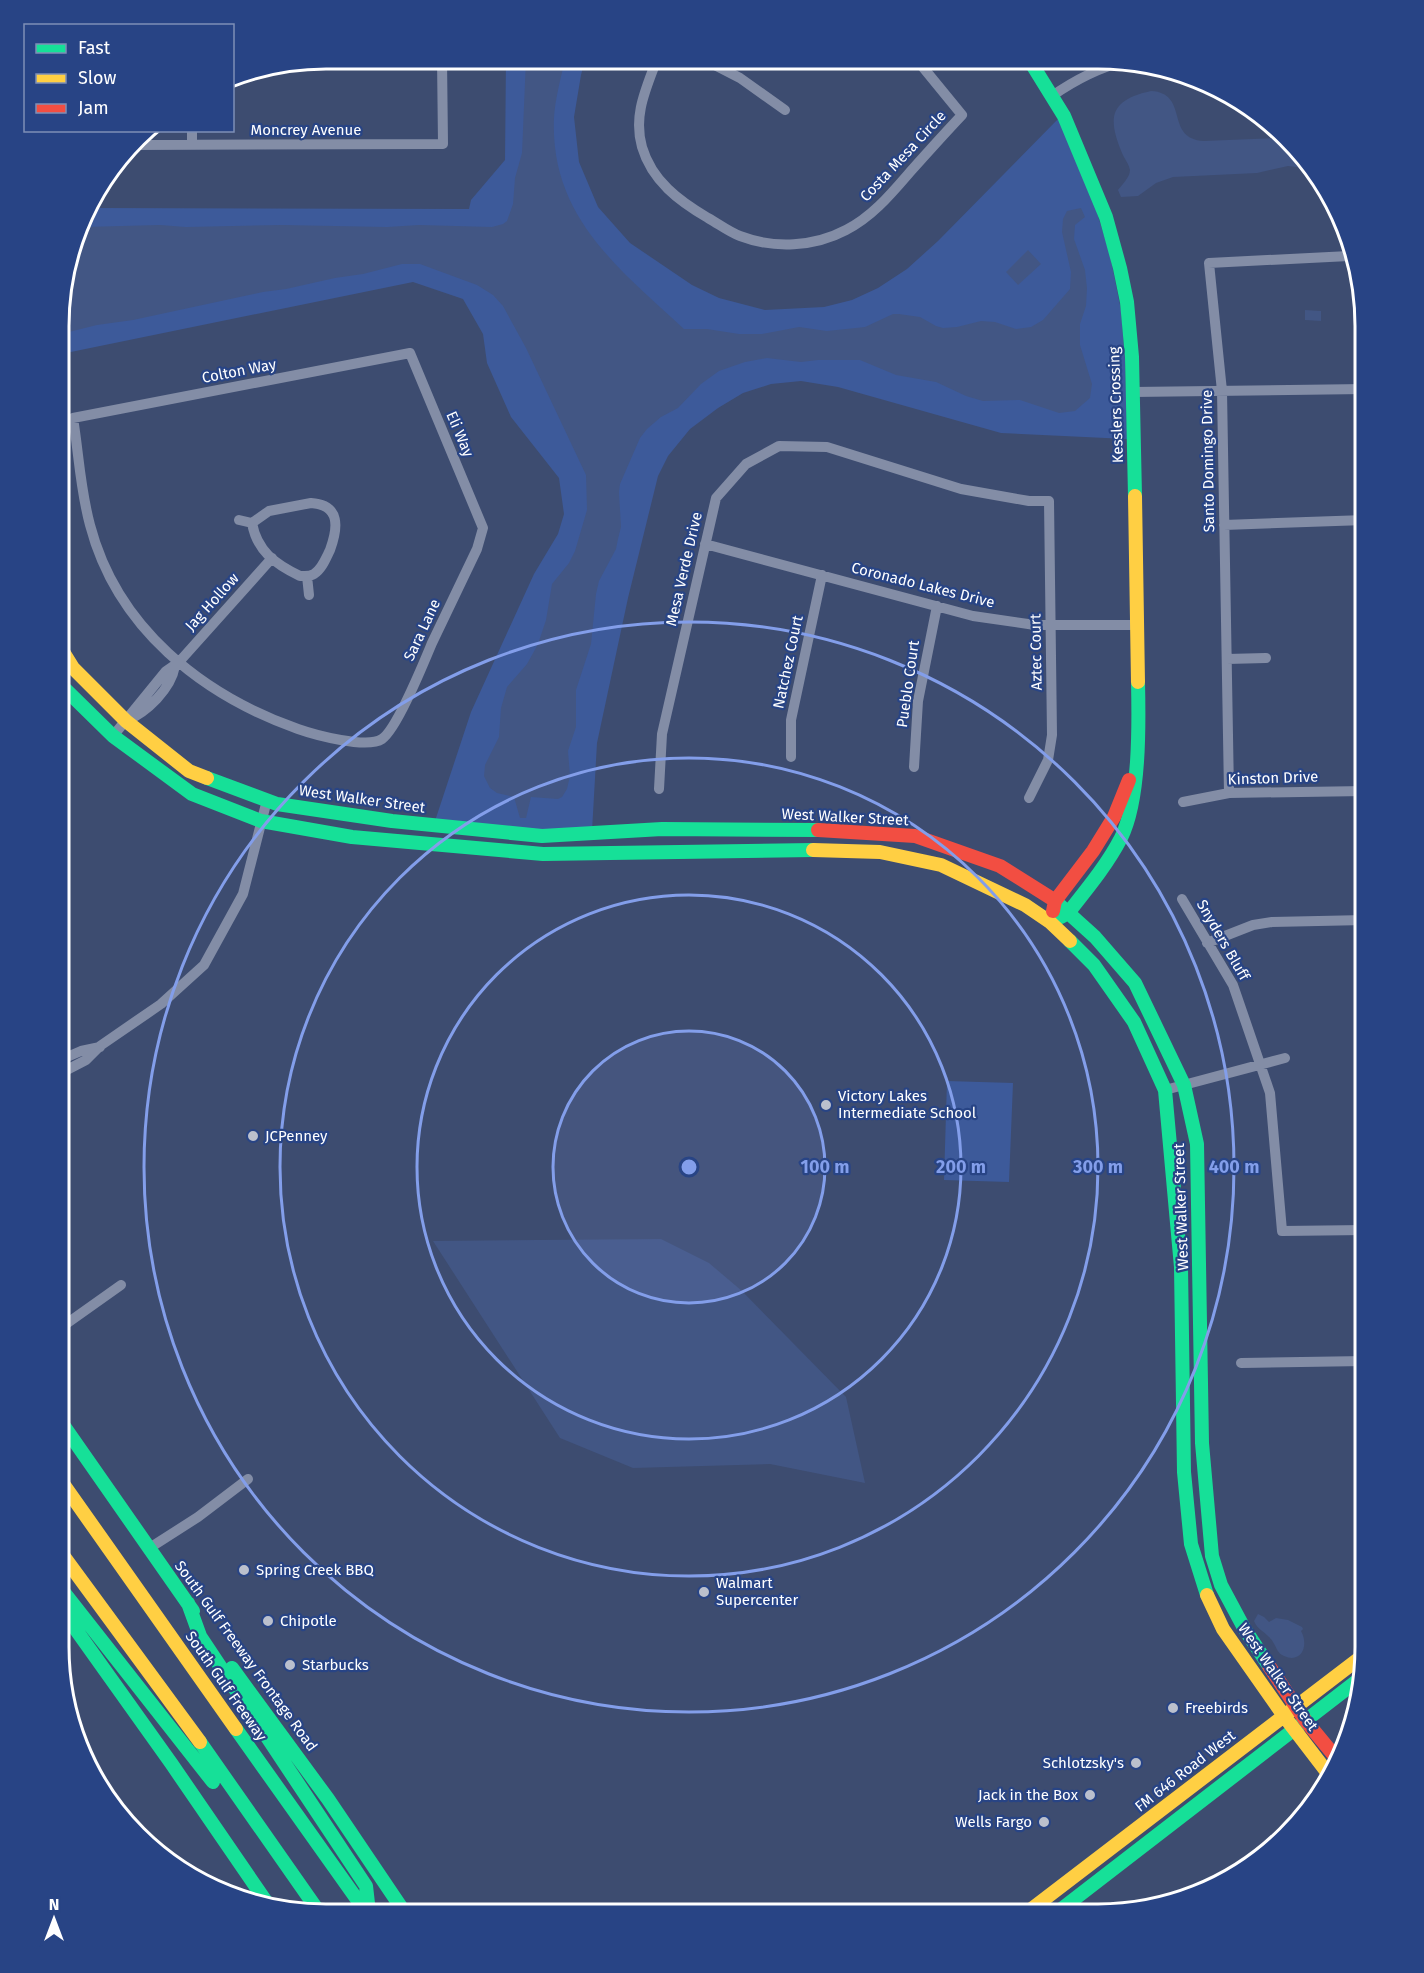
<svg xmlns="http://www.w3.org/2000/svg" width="1424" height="1973" font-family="'Fira Sans',sans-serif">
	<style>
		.green { fill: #3d5a9a }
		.water { fill: #425684 }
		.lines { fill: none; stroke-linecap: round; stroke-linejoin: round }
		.street { stroke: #838da6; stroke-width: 10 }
		.fast { stroke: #16e098; stroke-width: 14 }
		.slow { stroke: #ffcf43; stroke-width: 14 }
		.jam { stroke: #f24e42; stroke-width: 14 }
		.ring { fill: none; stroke: #839eea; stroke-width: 3 }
		.poi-dot { fill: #bbc0cd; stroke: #284485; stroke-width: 2 }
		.labels { text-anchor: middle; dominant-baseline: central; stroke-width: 4.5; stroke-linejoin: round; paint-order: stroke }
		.street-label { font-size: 15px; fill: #fff; stroke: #284485 }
		.poi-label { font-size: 15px; fill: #fff; stroke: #284485; text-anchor: start }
		.rim { fill: none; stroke: #fff; stroke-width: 3 }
		.centre { fill: #839eea; stroke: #284485; stroke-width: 3 }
		.ring-label { font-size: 18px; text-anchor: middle; font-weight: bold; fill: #839eea; stroke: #284485; stroke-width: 4.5; stroke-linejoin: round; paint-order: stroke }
	</style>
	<rect width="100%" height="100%" fill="#3d4c70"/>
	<path class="green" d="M506,59h79l-4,16 -7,42 5,45 19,45 32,36 62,42 27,13 46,12 59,-3 28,-7 26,-12 29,-19 31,-28 120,-122 32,71 20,65 11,55 4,50 2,79 -126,-6 -163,-46 -37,-6 -30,3 -28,9 -25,15 -28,21 -22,27 -10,20 -30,122 -31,145 -5,88 -47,1 -110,-11 36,-109 63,-138 24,-40 6,-20 -5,-36 -48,-61 -24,-54 -4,-29 -20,-35 -50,-17 -352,72v-63l28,-83 380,1 2,-9 34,-40z
		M947,1081l66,2 -4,99 -65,-2z"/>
	<path class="water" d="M526,59h39c-4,19 -10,40 -11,59 -4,98 64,150 130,211h23l32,5h23l37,-7 28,4 38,-4 28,-13h6l21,3 16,9 7,2 14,-1 24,-6 14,1 21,7 15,-2 12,-7 27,-31 1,-17 -9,-40 1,-13 4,-8 14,-3 4,9 -10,8 -1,14 11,31 2,18 -1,18 -6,18v21l12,39 -2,14 -15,13 -16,2 -39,-13 -37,1 -17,-5 -30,-14 -40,-7 -36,-15h-42l-17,2 -34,-4 -22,4 -26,9 -18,13 -23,24 -17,9 -14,12 -7,9 -20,46 -1,8 2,35 -3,12 -2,10 -17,32 -3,13 -5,50 -15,46v37l-8,24 2,25 -3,13 -5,8 -4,2 -27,-2 -5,21h-6l-6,-21 -17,-4 -7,-5 -6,-12 1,-11 14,-28 2,-29 6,-21 20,-23 11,-20 8,-24 6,-36 17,-21 6,-12 12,-41 -1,-35 -60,-127 -23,-42 -10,-11 -16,-10 -57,-21h-18l-39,10 -28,4 -49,11 -23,3 -130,28 -36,5 -36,9v-43l22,-64 77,-2 26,2 96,-2 105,2 32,-2 73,2 11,-3 4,-3 6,-17 2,-26 7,-25z
		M1151,91c39,2 13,48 53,50l76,-3 25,30 -17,-2 -31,7 -84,4 -17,6 -18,13 -17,1 -3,-7c4,-5 12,-13 12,-20 -1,-6 -6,-12 -8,-17 -15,-36 -12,-53 29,-62z
		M1028,250l13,14 -23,21 -12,-13z
		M1305,310l16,1v10l-16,-1z
		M661,1239l48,24 33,28 104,106 19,86 -95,-19 -137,4 -73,-30 -127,-197z
		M1258,1614l6,3 5,5 7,-4 12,2 14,7 1,2 -2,2c8,14 1,33 -17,25 -7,-3 -7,-8 -11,-14 -5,-9 -15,-11 -19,-21z"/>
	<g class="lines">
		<path class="street" d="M657,59c-11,30 -24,56 -15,88 10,34 37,54 66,71 11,6 21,14 32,18 34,13 74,11 106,-6 26,-13 45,-36 64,-58 17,-19 34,-38 52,-57l-45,-55
			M705,60l35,18 45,32
			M1052,96c23,-16 46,-28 73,-35
			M192,130v15
			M133,145l310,-1 -1,-85
			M410,353l73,175 -6,21c-15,31 -30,62 -45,94 -8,19 -35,86 -50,96 -15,10 -67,-4 -84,-10 -96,-34 -181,-101 -208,-204 -10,-37 -11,-70 -17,-107z
			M1133,392l232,-3
			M311,503c30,2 27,25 19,47 -4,8 -8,19 -16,24 -5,3 -9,2 -14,2 -25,-12 -43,-25 -48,-53l17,-12z
			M239,520l13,3
			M1224,525l141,-5
			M705,544l268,72 62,9h103
			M307,576l2,19
			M1227,659l39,-1
			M126,721c21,-9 45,-32 49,-55
			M113,736l53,-65 13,-9 93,-104
			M791,757v-37l31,-145
			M914,767l4,-66 19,-95
			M659,789l3,-55 54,-236 30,-34 33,-18 48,1 134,42 68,12h20l3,234 -4,25 -19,38
			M1229,793l-7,-402 -13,-128 140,-7
			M1183,802l46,-9 136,-2
			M1182,899l51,86 37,108 12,138 83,-1
			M1207,943l46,-18 19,-3 93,-2
			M60,1060l21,-9 19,-4
			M59,1074l27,-14 14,-14 61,-42 43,-39 39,-71 24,-94
			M1165,1090l120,-32
			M59,1329l62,-44
			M1241,1363l124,-2
			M148,1549l50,-32 50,-38"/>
		<path class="fast" d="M1030,61l34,55 42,101 14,51 7,34 5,55 3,139
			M60,684l53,52 79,58 69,27 91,16 191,17 270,-4
			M207,778l70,26 115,17 150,15 120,-7 156,1
			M1054,900l41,37 40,46 49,102 13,59 5,299 10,113 9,29 23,43 25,38
			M1061,917l7,-4c19,-24 39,-48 53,-75 19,-38 18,-113 17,-156
			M1070,941l24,24 40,57 31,68 16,177 3,205 7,72 16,51
			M59,1419l134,192
			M59,1586l154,196
			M188,1603l12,33 166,250 3,26
			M59,1606l112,157 96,140
			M232,1668l96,131 77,114
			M236,1729l130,183
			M200,1742l119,170
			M1055,1914l307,-237"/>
		<path class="slow" d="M1135,496l3,186
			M60,647l13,21 53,53 63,50 18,7
			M813,850l67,2 61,13 84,40 25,17 20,19
			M59,1478l177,251
			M59,1550l141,192
			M1207,1595l16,34 61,87 46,60
			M1025,1914l340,-260"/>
		<path class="jam" d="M818,830l97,6 85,30 54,34
			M1053,911l2,-10 38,-50 21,-34 15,-37
			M1269,1666l36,54 33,40"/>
	</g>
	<circle cx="689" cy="1167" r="136" fill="#839eea" fill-opacity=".12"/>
	<g class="ring">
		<circle cx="689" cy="1167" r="136"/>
		<circle cx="689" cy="1167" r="272"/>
		<circle cx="689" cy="1167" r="409"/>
		<circle cx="689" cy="1167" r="545"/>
	</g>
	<g class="poi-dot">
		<circle cx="826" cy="1105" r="6"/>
		<circle cx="253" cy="1136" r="6"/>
		<circle cx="244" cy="1570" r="6"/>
		<circle cx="704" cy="1592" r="6"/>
		<circle cx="268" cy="1621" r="6"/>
		<circle cx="290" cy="1665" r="6"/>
		<circle cx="1173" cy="1708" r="6"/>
		<circle cx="1136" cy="1763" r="6"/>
		<circle cx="1090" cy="1795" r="6"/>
		<circle cx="1044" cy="1822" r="6"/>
	</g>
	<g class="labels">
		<g class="street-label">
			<text x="306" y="130">Moncrey Avenue</text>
			<text transform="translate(903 156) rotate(-47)">Costa Mesa Circle</text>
			<text transform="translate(239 371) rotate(-11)">Colton Way</text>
			<text transform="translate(1116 405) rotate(-92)">Kesslers Crossing</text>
			<text transform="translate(460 434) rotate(67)">Eli Way</text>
			<text transform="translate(1208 461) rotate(-91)">Santo Domingo Drive</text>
			<text transform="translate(684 569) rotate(-77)">Mesa Verde Drive</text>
			<text transform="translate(923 585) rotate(14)">Coronado Lakes Drive</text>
			<text transform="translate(212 602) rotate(-48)">Jag Hollow</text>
			<text transform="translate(422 630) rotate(-65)">Sara Lane</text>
			<text transform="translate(1036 652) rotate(-91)">Aztec Court</text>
			<text transform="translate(788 662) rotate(-78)">Natchez Court</text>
			<text transform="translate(908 684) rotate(-82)">Pueblo Court</text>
			<text transform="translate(1273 778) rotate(-2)">Kinston Drive</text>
			<text transform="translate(362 799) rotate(8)">West Walker Street</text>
			<text transform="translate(845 817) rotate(3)">West Walker Street</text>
			<text transform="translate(1223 940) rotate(60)">Snyders Bluff</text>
			<text transform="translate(1181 1207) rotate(-92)">West Walker Street</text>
			<text transform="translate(246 1656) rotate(54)">South Gulf Freeway Frontage Road</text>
			<text transform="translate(1278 1677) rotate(55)">West Walker Street</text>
			<text transform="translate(226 1686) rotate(55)">South Gulf Freeway</text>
			<text transform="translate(1185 1771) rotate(-38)">FM 646 Road West</text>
		</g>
		<g class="poi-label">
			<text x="838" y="1096">Victory Lakes<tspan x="838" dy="17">Intermediate School</tspan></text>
			<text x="265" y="1136">JCPenney</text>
			<text x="256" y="1570">Spring Creek BBQ</text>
			<text x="716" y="1583">Walmart<tspan x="716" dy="17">Supercenter</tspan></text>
			<text x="280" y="1621">Chipotle</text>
			<text x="302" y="1665">Starbucks</text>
			<text x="1185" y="1708">Freebirds</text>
			<text x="1124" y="1763" text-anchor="end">Schlotzsky's</text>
			<text x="1078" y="1795" text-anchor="end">Jack in the Box</text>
			<text x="1032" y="1822" text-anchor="end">Wells Fargo</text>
		</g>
	</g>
	<path d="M0 0H1424V1973H0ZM326 69H1098A257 257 0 0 1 1355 326V1647A257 257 0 0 1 1098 1904H326A257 257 0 0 1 69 1647V326A257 257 0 0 1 326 69Z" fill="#284485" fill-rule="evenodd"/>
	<path class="rim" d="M326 69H1098A257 257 0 0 1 1355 326V1647A257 257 0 0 1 1098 1904H326A257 257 0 0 1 69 1647V326A257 257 0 0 1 326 69Z"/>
	<circle cx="689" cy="1167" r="9" class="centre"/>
	<g class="ring-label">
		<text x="825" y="1173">100 m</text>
		<text x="961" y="1173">200 m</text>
		<text x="1098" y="1173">300 m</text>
		<text x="1234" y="1173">400 m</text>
	</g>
	<rect x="24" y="24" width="210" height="108" fill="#284485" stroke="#7e8fb6" stroke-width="1.5"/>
	<rect x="36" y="44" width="30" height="9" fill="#16e098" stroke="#7e8fb6" stroke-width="1.5"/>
	<text x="78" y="54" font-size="18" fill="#ffffff">Fast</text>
	<rect x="36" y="74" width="30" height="9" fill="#ffcf43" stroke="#7e8fb6" stroke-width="1.5"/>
	<text x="78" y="84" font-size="18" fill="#ffffff">Slow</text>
	<rect x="36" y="104" width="30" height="9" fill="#f24e42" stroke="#7e8fb6" stroke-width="1.5"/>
	<text x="78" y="114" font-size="18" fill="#ffffff">Jam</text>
	<g transform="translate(54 1919)" stroke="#284485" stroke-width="4.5" paint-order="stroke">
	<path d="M0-4.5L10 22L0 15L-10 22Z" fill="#ffffff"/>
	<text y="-9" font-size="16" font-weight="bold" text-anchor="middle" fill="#ffffff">N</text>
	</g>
</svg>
